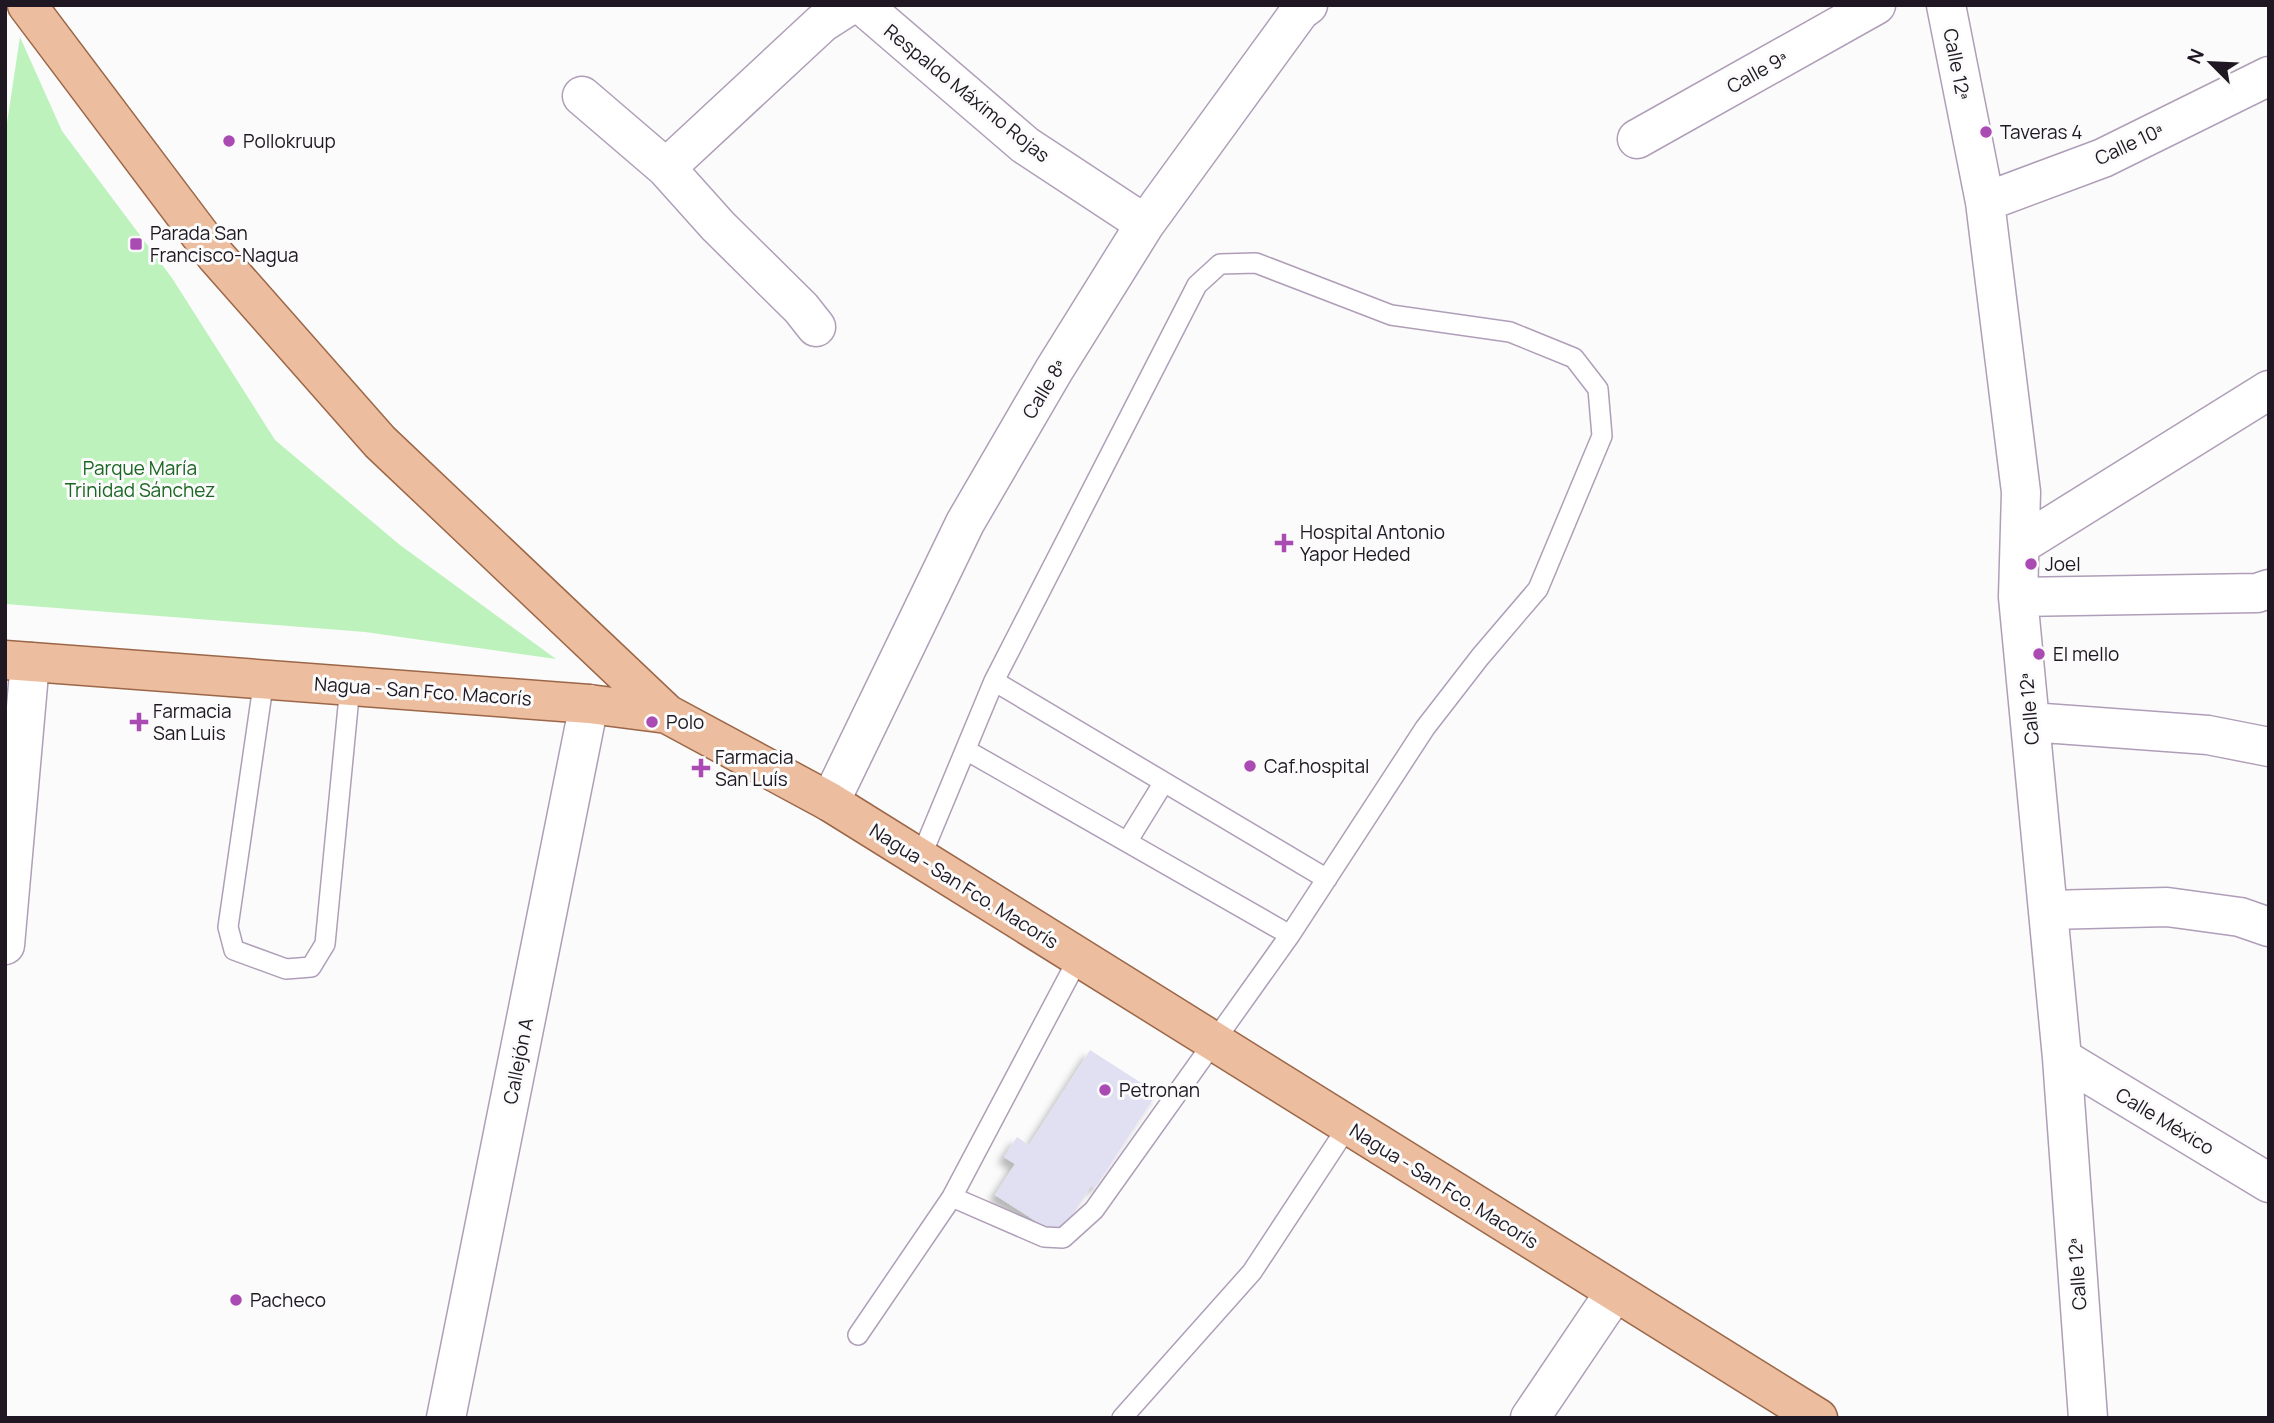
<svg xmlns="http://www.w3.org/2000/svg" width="2274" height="1423" font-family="Manrope,sans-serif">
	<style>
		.green { fill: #bdf2bc }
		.building { fill: #e1dff2; filter: url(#shadow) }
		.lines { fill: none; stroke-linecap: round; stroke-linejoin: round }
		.lane-casing { stroke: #af9eb8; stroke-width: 22 }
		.street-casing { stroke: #af9eb8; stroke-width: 41 }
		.primary-casing { stroke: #9c6748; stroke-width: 41 }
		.lane { stroke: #fff; stroke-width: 19 }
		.street { stroke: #fff; stroke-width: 38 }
		.primary { stroke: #ecbd9e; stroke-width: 38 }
		.poi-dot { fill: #aa4bb3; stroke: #fbfbfb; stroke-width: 2.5 }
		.labels { text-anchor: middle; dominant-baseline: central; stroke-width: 6; stroke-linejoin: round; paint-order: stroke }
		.street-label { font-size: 19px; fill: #1f1822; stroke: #fbfbfb }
		.poi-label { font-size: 19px; fill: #1f1822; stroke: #fbfbfb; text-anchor: start }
		.park-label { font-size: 19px; fill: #1b6622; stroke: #fbfbfb }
	</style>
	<defs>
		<filter id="shadow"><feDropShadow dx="-6" dy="6" stdDeviation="3.5" flood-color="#0004"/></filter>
	</defs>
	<rect width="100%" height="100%" fill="#fbfbfb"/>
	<path class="green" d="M20,37l42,94 110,147 103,162 125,105 156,114 -191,-27 -360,-28v-468z"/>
	<path class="building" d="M1090,1050l67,43 -62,95 -4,-2 -32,50 -64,-41 20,-31 -11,-7 13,-20 12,8z"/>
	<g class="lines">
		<g class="lane-casing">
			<path id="lane" d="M264,679l-36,248 6,23 52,19 25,-2 14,-23 25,-258
				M994,681l333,198
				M966,750l324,185
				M1127,842l37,-60
				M920,859l74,-178 203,-396 23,-21 36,-1 135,52 119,17 64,26 24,31 4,47 -64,153 -58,68 -55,71 -135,207 -196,275 -31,28 -19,-1 -92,-40
				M858,1335l94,-138 127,-240
				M1122,1418l130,-146 96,-146"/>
		</g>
		<g class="street-casing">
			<path id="street" d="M862,5l163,140 120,79
				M1946,5l39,197 36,290 -3,105 44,461 26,360
				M582,96l84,72 52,58 83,82 15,19
				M1637,139l239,-134
				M666,168l156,-145 28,-18
				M1985,202l118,-44 166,-82
				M2020,545l249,-155
				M2018,597l239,-4 12,-4
				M2030,722l178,13 61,12
				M830,802l135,-279 89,-153 91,-146 155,-213 8,-6
				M2048,910l119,-3 73,10 29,10
				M5,945l25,-283
				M2062,1058l207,125
				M446,1418l143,-714
				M1530,1418l85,-126"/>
		</g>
		<g class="primary-casing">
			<path id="primary" d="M27,5l189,251 164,186 287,272
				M5,660l584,44 78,10 163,88 988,616"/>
		</g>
		<use href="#lane" class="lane"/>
		<use href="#street" class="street"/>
		<use href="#primary" class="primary"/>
	</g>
	<g class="poi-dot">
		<circle cx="1986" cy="132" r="7"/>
		<circle cx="229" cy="141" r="7"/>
		<rect x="129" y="237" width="14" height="14" rx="3.5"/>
		<path d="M1280.5 532.5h7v7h7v7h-7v7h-7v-7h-7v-7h7z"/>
		<circle cx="2031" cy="564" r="7"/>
		<circle cx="2039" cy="654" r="7"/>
		<path d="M135.5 711.5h7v7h7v7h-7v7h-7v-7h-7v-7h7z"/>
		<circle cx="652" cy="722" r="7"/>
		<circle cx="1250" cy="766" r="7"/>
		<path d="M697.5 757.5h7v7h7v7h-7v7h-7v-7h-7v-7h7z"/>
		<circle cx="1105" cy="1090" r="7"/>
		<circle cx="236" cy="1300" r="7"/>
	</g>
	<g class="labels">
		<g class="street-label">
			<text transform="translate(1957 64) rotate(79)">Calle 12ª</text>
			<text transform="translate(1757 72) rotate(-29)">Calle 9ª</text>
			<text transform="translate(967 93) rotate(39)">Respaldo Máximo Rojas</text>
			<text transform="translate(2129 144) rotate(-25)">Calle 10ª</text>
			<text transform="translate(1044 389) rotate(-59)">Calle 8ª</text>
			<text transform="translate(423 691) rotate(4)">Nagua - San Fco. Macorís</text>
			<text transform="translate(2029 709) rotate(-95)">Calle 12ª</text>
			<text transform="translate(964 886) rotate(32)">Nagua - San Fco. Macorís</text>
			<text transform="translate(518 1061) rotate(-79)">Callejón A</text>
			<text transform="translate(2165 1121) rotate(31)">Calle México</text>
			<text transform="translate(1444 1186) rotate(32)">Nagua - San Fco. Macorís</text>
			<text transform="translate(2077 1274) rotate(-94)">Calle 12ª</text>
		</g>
		<g class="poi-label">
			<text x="2000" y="132">Taveras 4</text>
			<text x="243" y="141">Pollokruup</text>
			<text x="150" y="233">Parada San<tspan x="150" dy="22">Francisco-Nagua</tspan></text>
			<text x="1300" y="532">Hospital Antonio<tspan x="1300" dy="22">Yapor Heded</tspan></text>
			<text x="2045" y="564">Joel</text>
			<text x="2053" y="654">El mello</text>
			<text x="153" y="711">Farmacia<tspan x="153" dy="22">San Luis</tspan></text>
			<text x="666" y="722">Polo</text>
			<text x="715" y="757">Farmacia<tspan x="715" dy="22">San Luís</tspan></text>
			<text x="1264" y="766">Caf.hospital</text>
			<text x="1119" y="1090">Petronan</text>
			<text x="250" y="1300">Pacheco</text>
		</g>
		<g class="park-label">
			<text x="140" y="468">Parque María<tspan x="140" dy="22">Trinidad Sánchez</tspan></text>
		</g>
	</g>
	<rect width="2274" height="1423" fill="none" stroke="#1f1822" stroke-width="14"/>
	<g transform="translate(2211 63) rotate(294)" stroke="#fbfbfb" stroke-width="5" paint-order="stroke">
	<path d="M0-5L12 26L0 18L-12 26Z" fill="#1f1822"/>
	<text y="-10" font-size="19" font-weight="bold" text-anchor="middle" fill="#1f1822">N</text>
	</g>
</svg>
